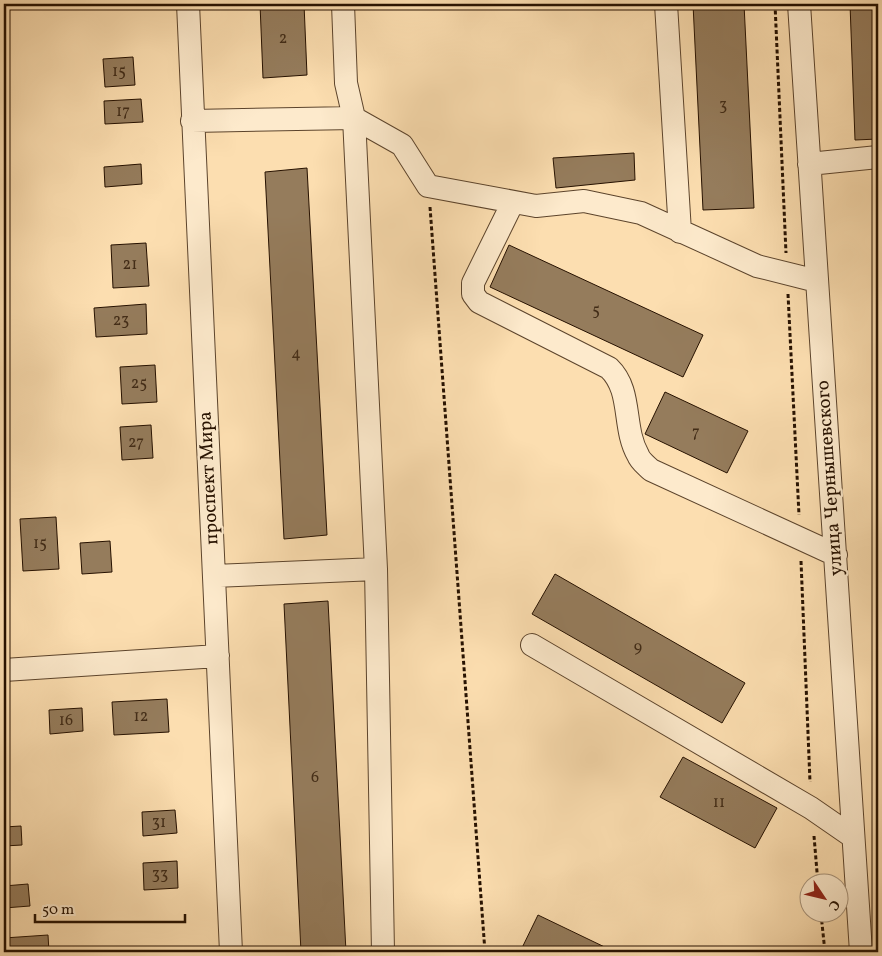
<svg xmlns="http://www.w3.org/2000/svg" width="882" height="956" font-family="Vollkorn,serif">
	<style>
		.building { fill: #957c5c; stroke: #261100 }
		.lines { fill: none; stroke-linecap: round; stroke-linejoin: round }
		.minor-casing { stroke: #5c442c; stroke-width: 24 }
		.path { stroke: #261100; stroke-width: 3; stroke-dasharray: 4 2.5; stroke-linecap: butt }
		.minor { stroke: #fdeacc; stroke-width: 22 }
		.labels { text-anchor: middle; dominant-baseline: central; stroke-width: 4.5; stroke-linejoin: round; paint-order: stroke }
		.number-label { font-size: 16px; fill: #422c17 }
		.street-label { font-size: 19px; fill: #261100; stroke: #fdeacc }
	</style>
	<rect width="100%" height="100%" fill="#fcdeb0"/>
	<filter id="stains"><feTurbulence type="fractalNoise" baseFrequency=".004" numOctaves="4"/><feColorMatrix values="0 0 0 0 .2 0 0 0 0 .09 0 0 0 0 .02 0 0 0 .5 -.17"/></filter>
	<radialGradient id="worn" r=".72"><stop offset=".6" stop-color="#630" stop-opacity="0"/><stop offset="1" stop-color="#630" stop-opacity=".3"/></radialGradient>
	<path class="building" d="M260,4h44l3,71 -44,3z
		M693,4h51l10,204 -51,2z
		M850,4h28v135l-23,1z
		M133,57l2,28 -30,2 -2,-28z
		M141,99l2,23 -38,2 -1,-23z
		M634,153l1,27 -79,8 -3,-30z
		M141,164l1,20 -37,3 -1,-20z
		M307,168l20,367 -43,4 -19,-367z
		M146,243l3,43 -36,2 -2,-43z
		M509,245l194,90 -20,42 -193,-90z
		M146,304l1,30 -51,3 -2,-29z
		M155,365l2,37 -35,2 -2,-37z
		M665,392l83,39 -21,42 -82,-39z
		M151,425l2,33 -31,2 -2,-33z
		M56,517l3,52 -36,2 -3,-52z
		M110,541l2,31 -30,2 -2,-31z
		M555,574l190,109 -23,40 -190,-109z
		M328,601l18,351h-45l-17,-348z
		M167,699l2,33 -55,3 -2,-33z
		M82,708l1,23 -33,3 -1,-24z
		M683,757l94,51 -22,40 -95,-51z
		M175,810l2,23 -34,3 -1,-24z
		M21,826l1,19 -18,1v-19z
		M177,861l1,27 -34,2 -1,-27z
		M28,884l2,22 -26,2v-22z
		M538,915l77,37h-95z
		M48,935l1,17h-45v-14z
		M187,947v5h-35l-1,-2z"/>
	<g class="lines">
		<g class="minor-casing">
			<path id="minor" d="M188,4l43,948
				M343,4l3,79 8,35 22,451 7,383
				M666,4l14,228
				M799,4l62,948
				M192,121l162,-3 48,27 26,41 108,20 48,-5 57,12 116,53 60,15
				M809,164l69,-7
				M513,202l-40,81v11l6,8 130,66c24,23 13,59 29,87 2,6 8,10 13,15l185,85
				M214,576l162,-7
				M532,645l279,163 42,29
				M4,670l214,-14"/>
		</g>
		<path class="path" d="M775,4l11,249
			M430,207l55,745
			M788,294l11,221
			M801,561l9,221
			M814,836l4,48
			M821,914l4,38"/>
		<use href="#minor" class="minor"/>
	</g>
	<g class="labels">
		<g class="number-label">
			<text x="283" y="39">2</text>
			<text x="119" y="72">15</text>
			<text x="723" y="106">3</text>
			<text x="123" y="112">17</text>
			<text x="130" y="265">21</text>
			<text x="596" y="311">5</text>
			<text x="121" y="321">23</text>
			<text x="296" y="354">4</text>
			<text x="139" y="384">25</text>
			<text x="696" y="433">7</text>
			<text x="136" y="443">27</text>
			<text x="40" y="544">15</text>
			<text x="638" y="648">9</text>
			<text x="141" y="717">12</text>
			<text x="66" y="721">16</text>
			<text x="315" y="778">6</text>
			<text x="719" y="803">11</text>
			<text x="159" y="823">31</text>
			<text x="160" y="875">33</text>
		</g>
		<g class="street-label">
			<text transform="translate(209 478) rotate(-93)">проспект Мира</text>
			<text transform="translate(830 478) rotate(-94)">улица Чернышевского</text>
		</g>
	</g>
	<rect width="882" height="956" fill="none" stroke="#fcdeb0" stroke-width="20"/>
	<rect x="5" y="5" width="872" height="946" fill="none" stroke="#261100" stroke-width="2.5"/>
	<rect x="10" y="10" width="862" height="936" fill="none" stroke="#261100"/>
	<g transform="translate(824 898) rotate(125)"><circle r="24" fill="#fdeacc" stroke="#a7937a"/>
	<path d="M0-4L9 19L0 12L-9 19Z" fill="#8f2418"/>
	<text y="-8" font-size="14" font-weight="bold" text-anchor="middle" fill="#261100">С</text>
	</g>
	<path d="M35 914v8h150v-8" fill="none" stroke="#261100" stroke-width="2.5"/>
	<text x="42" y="914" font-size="15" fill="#261100" stroke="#fdeacc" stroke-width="4" paint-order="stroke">50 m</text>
	<rect width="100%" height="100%" filter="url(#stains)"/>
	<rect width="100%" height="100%" fill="url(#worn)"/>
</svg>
